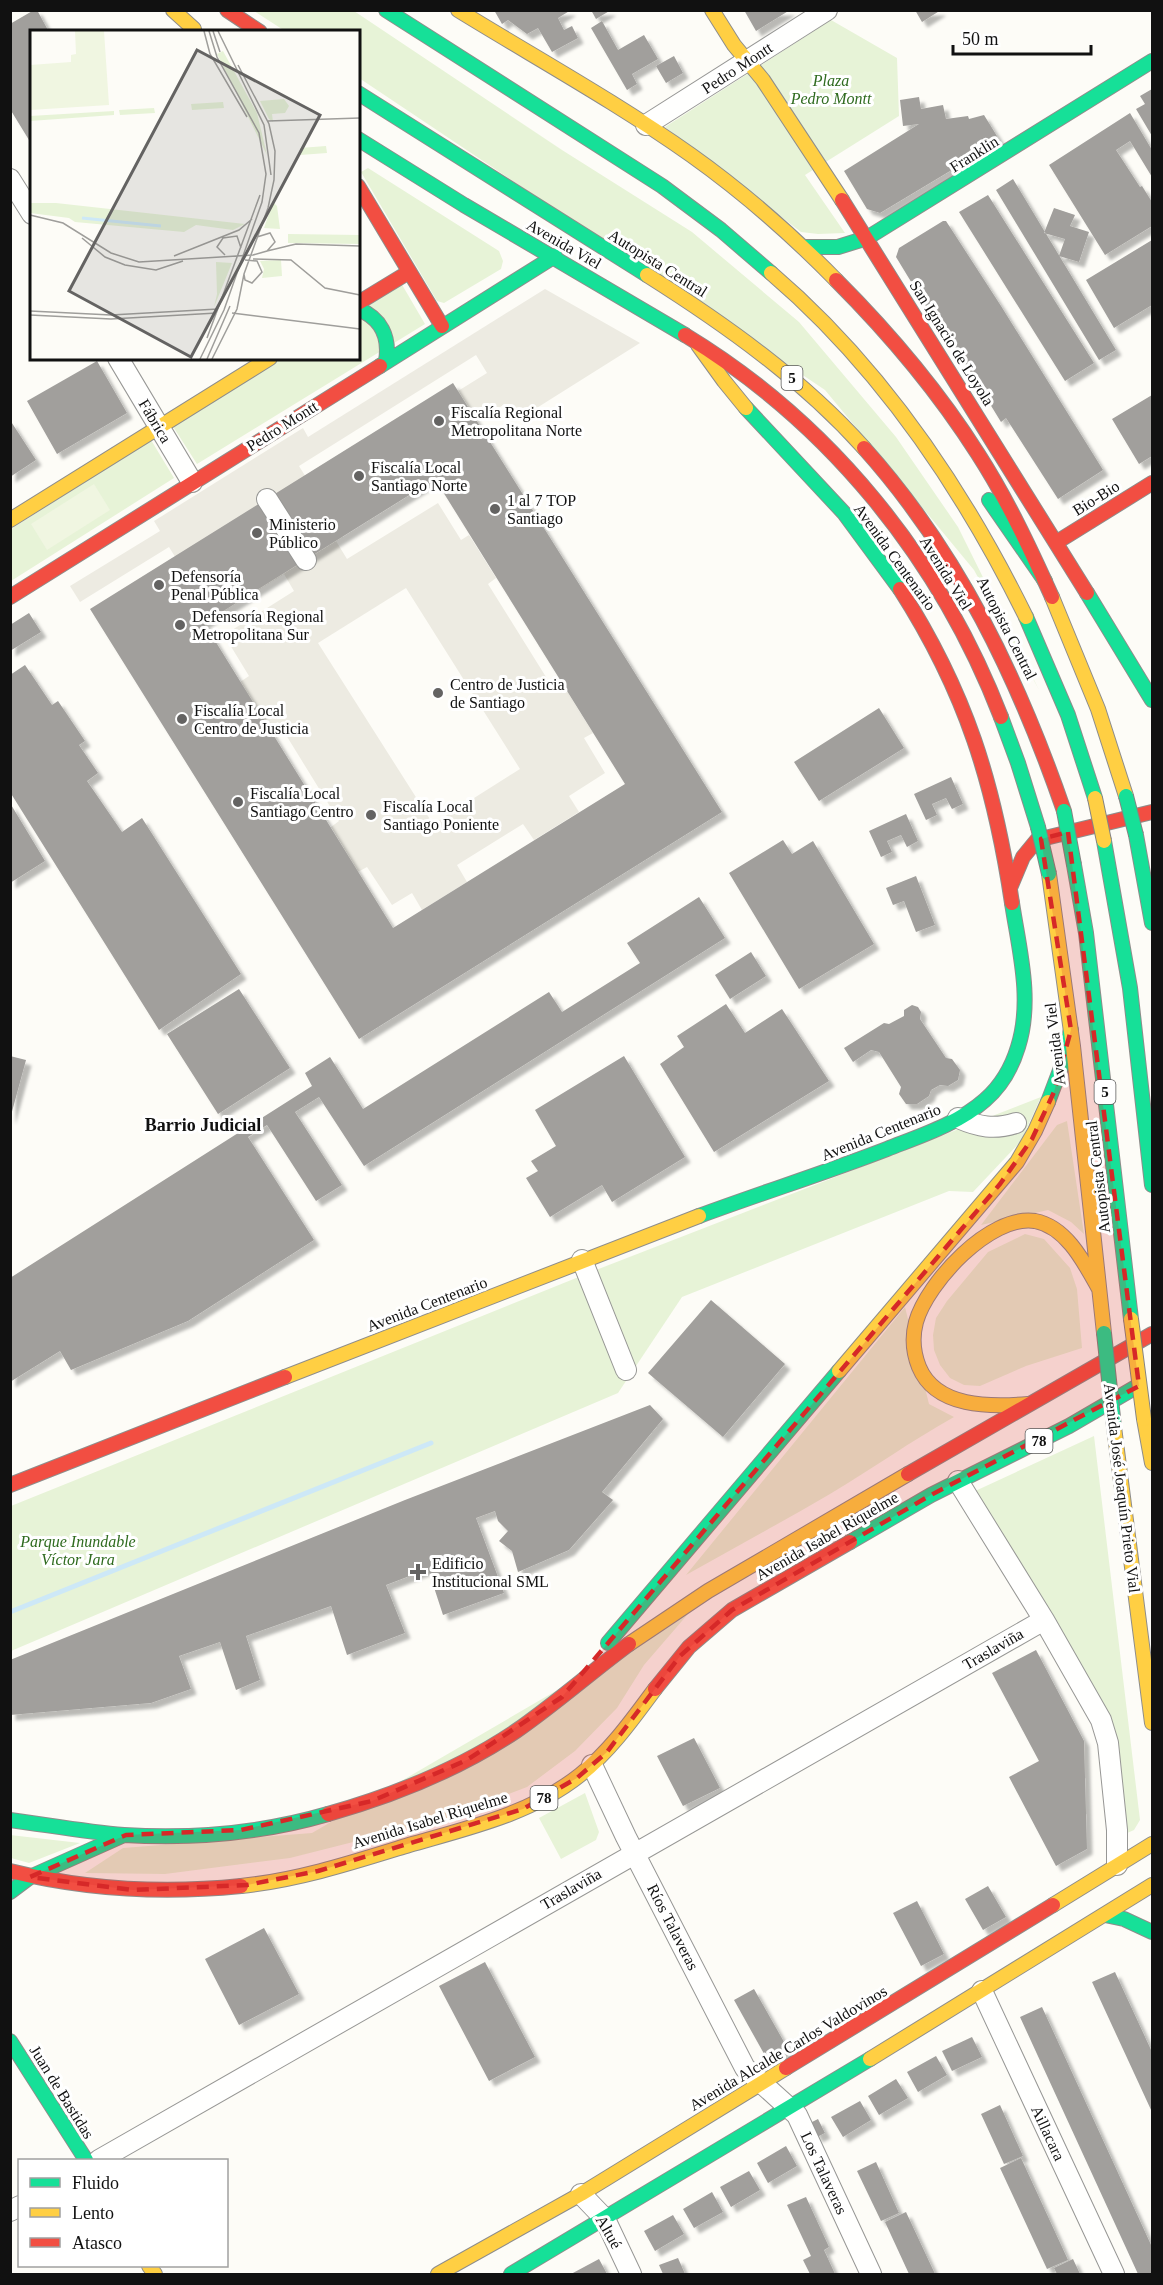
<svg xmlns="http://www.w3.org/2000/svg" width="1163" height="2285" font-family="'Times New Roman',serif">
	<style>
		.green { fill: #e7f3d7 }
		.pitch { fill: #f0f6e1 }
		.plaza { fill: #edebe2; fill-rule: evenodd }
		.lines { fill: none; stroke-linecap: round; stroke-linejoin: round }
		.stream { stroke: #cde8f7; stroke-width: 5 }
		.building { fill: #a19f9c; fill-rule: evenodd; filter: url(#shadow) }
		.street-casing { stroke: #979795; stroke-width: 22 }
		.fast-casing { stroke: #8e8d8b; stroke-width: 16 }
		.slow-casing { stroke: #8e8d8b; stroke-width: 16 }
		.jam-casing { stroke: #8e8d8b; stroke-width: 16 }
		.street { stroke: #fffffe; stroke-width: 20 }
		.fast { stroke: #16e098; stroke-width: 14 }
		.slow { stroke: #ffcf43; stroke-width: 14 }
		.jam { stroke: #f24e42; stroke-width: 14 }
		.fast-bridge-casing { stroke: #858482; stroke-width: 16; stroke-linecap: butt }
		.slow-bridge-casing { stroke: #858482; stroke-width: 16; stroke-linecap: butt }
		.fast-bridge { stroke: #16e098; stroke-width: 14 }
		.slow-bridge { stroke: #ffcf43; stroke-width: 14 }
		.marked { fill: #d62828; fill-opacity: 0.2; stroke: #d62828; stroke-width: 4.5; stroke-dasharray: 12 8; stroke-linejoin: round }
		.poi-dot { fill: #646362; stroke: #fff; stroke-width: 2 }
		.labels { text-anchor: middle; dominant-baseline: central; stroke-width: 6; stroke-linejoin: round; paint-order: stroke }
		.shield { fill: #fff; stroke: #585858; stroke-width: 1.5 }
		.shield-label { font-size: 15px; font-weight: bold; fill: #111 }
		.street-label { font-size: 16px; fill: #111; stroke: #fff }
		.park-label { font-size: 16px; font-style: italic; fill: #2f6b1f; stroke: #fff }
		.poi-label { font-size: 16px; fill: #111; stroke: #fff; text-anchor: start }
		.neighbourhood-label { font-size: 18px; font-weight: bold; fill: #111; stroke: #fff }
		.inset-river { fill: none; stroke: #cde8f7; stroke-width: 3 }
		.inset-road { fill: none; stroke: #9f9e9b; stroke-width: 1.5 }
		.view { fill: #646362; fill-opacity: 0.15; stroke: #646362; stroke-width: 3 }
		.inset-edge { fill: none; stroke: #111; stroke-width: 3 }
	</style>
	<defs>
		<filter id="shadow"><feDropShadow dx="5.5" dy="5.5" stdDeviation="1.5" flood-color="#0004"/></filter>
	</defs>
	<rect width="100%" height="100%" fill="#fdfcf7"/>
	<path class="green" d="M254,11h100l208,139 130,82 107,90 97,115 62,90 81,163 -65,-120 -149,-180 -466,-312 -1,-46 -73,-1z
		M831,20l66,38 2,58 -94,59 40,58 -27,1 -17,-2 -136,-105z
		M368,168l131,83 4,10 -2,8 -57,34 -7,-2 -76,-129z
		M401,283l24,41 -228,140 -25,-39 107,-66 79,-1 1,-49z
		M151,440l23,38 -163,103v-52z
		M1041,1097l-20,44 -48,51 -24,-1 -267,106 -64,96 -607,258v-145l585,-236z
		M1067,1121l17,113 -13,-12 -23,-12 -67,15 76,-100z
		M1025,1234l19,5 26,29 7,21 5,59 -56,18 -46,20 -16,-1 -14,-7 -10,-13 -6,-15 -1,-15 3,-17 11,-17 41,-49z
		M905,1307l24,97 25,13c-43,24 -82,52 -124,77 -48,28 -96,54 -144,81z
		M1094,1436l46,384 -6,10 -9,4 -16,-110 -136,-232z
		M688,1614l-44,51 -27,43 -42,43 -48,36 -83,32 -154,39 -125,16 -80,-1 38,-25 189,-15z
		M585,1793l14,39 -3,8 -35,19 -22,-41z
		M10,1835l70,8 -51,20 -18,-5z"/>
	<path class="pitch" d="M94,484l16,26 -63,40 -16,-26z"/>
	<path class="plaza" d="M545,289l95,54 -124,78 -11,-17 -28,17 -19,-30 29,-18 -11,-18 -177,111 44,71 -7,4 11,18 91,-56 23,37 8,-5 27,43 -8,6 68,109 9,-5 28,45 -9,5 21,35 -36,23 10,16 -45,28 -11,-16 -66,41 10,17 -45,28 -10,-17 -20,12 -25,-38 -9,5 -27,-45 8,-6 -61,-99 -10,5 -28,-45 9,-6 -25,-41 70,-44 -10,-17 -71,44 -44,-71 -89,55 -10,-16 90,-55 -6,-10 149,-93 5,9zM406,588l114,181 -87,55 -115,-181z"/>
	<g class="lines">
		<path class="stream" d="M10,1612l421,-169"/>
	</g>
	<path class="building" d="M34,10h3l12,22h-17v106l-3,2 -19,-31v-85z
		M494,10h77l-13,8 6,12 8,-4 6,12 -26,14 -14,-24 -11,6 -19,-14 -6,4z
		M591,10h20l-15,9z
		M744,10h46l-34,21z
		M915,10h26l-19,12z
		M602,21l16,29 26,-15 14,24 -26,15 5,10 -10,6 -36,-62z
		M674,56l9,17 -17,10 -10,-17z
		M1152,89v47l-16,-27 9,-5 -5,-8z
		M919,97l2,12 22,-4 3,14 22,-3 1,3 15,-4 16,26 -120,72 -13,-4 -23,-38 75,-47 -16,2 -3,-26z
		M1130,113l22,37v27l-22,-36 -14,9 24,37 2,-1 10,16v24l-47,29 -56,-90z
		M1013,179l103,171 -17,10 -103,-170z
		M988,195l106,168 -29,18 -106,-169z
		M1054,208l21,7 -5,11 19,6 -10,30 -20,-6 6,-17 -21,-6z
		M943,221h3l55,85 102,164 -45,29 -52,-81 -5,4 -52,-85 -3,2 -50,-82 3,-9z
		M1152,240v65l-38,23 -28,-48z
		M97,361l30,52 -70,41 -30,-53z
		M453,383l269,429 -363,227 -269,-430zM435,479l190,305 -232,144 -189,-305z
		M1152,395v61l-13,8 -27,-45z
		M10,420l26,40 -26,17z
		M29,613l12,19 -31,19v-26z
		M25,665l27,40 6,-4 27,40 -6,4 19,28 -11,8 35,51 20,-14 99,156 -82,56 -149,-238v-117z
		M879,708l25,40 -85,53 -25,-39z
		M951,777l12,27 -11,5 -6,-11 -14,6 5,11 -11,5 -12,-26z
		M10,803l35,58 -35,22z
		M906,814l12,27 -11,6 -6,-12 -14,6 5,11 -11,5 -12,-26z
		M783,840l9,14 21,-13 61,103 -75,45 -70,-116z
		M916,876l19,49 -19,7 -12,-31 -11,4 -7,-17z
		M699,897l26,41 -361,228 -45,-69 -24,15 47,73 -26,16 -49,-76 -19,12 66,103 -126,81 -117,49 -11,-19 -50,31v-104l302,-192 -7,-13 25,-16 33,52 186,-117 13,20 78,-49 -13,-20z
		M751,952l15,24 -36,23 -15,-24z
		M239,989l51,79 -72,46 -51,-80z
		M726,1004l19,29 37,-24 47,72 -115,71 -54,-88 24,-17 -7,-11z
		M912,1005l6,2 3,5 -1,7 26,39 6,1 8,11 -2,10 -10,6 -8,-1 -9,5 -2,6 -12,8h-11l-7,-10 2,-7 -22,-35 -8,-2 -18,12 -9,-14 40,-25 5,1 15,-8v-6z
		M10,1056l16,4 -16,59z
		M624,1056l61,101 -73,45 -10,-17 -52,32 -24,-39 12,-7 -7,-10 25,-15 -21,-36z
		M711,1300l74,64 -62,73 -75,-64z
		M650,1405l13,14 -61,73 11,8 -44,50 -51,22 -6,-21 -13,-10 9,-10 -10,-10 -3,-10 -19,7 28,75 -61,22 -15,-46 -42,16 19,48 -58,22 -16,-49 -85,30 14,44 -24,10 -16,-48 -41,14 12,33 -40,14 -141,12v-55l395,-160z
		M1036,1650l48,91 3,108 -31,17 -47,-89 30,-16 -47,-88z
		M694,1738l26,50 -37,18 -26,-50z
		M988,1886l18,31 -23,13 -18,-31z
		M917,1901l27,53 -23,12 -28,-53z
		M264,1928l35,66 -60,31 -34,-66z
		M485,1962l50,95 -46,24 -50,-95z
		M1115,1972l37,80v60l-60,-130z
		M754,1989l34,60 -20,12 -34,-61z
		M1042,2007l110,240v27h-14l-118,-257z
		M972,2037l10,20 -30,14 -10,-20z
		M936,2056l11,19 -29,17 -11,-20z
		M896,2079l12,19 -29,17 -11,-19z
		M860,2101l11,19 -28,17 -12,-20z
		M1000,2105l23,51 -19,8 -23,-50z
		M818,2119l7,14 -8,4 -6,-11 1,-4z
		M786,2146l11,20 -29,17 -11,-20z
		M1021,2158l47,102 -21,9 -47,-101z
		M876,2162l23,51 -18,8 -24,-50z
		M749,2171l11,19 -29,17 -11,-20z
		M712,2192l11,20 -29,16 -11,-19z
		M806,2197l23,50 -5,3 11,24h-25l-7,-14 8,-4 -24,-51z
		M906,2212l29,62h-26l-24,-52z
		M673,2215l11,19 -29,17 -11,-20z
		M678,2258l7,16h-22l-4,-9z
		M599,2259l8,15h-36z
		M1073,2259l7,15h-23l-3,-6z"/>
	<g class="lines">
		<g class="street-casing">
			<path id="street" d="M646,125l181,-115
				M10,179l22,35
				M118,358l74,124
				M267,499l39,61
				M958,1118c21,9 36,12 58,5
				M582,1260l44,110
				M958,1481l86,139 57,100 7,23 9,87v35
				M592,1765l34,72 119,231 52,47 74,159
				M982,1991l132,283
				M99,2160l945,-540
				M581,2194l24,25 26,55
				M10,2211l10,-5"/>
		</g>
		<g class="fast-casing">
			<path id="fast" d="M386,10l276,176 59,44 50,43
				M358,93l289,182
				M358,139l106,66 221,130
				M803,247h35l29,-9 285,-177
				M358,309c23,9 32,28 28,52
				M380,366l175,-110
				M746,408l98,105 56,76
				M989,500l56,81
				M1087,593l65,107
				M1026,617l42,98 27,83
				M1001,717l17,46 20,64
				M1136,835l16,88
				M1104,841l26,147 22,197
				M1074,865l12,68 45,386
				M1048,1102l14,-37 9,-35
				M699,1216c62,-23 126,-43 188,-67 33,-13 71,-25 98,-49 16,-14 27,-33 33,-53 15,-47 1,-98 -6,-144
				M850,1542l81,-47 138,-69 67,-39
				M608,1643l231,-272
				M10,1820c38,5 76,12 114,15 67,4 139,-2 204,-21
				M10,1892l20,-15 94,-42
				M1105,1915l19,4 28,13
				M10,2041l76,119
				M511,2274l359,-215"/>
		</g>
		<g class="slow-casing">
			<path id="slow" d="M173,10l21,19
				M458,10c78,48 158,92 233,145 52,37 101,80 145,125
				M712,10l22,35 29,35 79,120
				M771,273c110,94 192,216 255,344
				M647,275c79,50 155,104 217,173
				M698,345l26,36 22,27
				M10,520l260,-162
				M1052,597l46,112 28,87
				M1049,874l24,172 31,287
				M839,1371l178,-209 18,-31 13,-29
				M285,1377l414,-161
				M1028,1404c-38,3 -92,4 -109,-37 -6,-15 -7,-30 -3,-45 11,-39 74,-108 119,-101 32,6 50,43 64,68
				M1144,1419l8,44
				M1114,1427l38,296
				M629,1644l79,-53 200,-117
				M241,1886c58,-6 113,-24 168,-41 59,-17 122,-31 171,-70 30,-24 52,-55 75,-86
				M1053,1905l99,-61
				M870,2059l282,-174
				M149,2266l6,8
				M438,2274l143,-80 205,-126"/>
		</g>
		<g class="jam-casing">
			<path id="jam" d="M227,10l33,22
				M358,186l84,140
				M842,200l245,393
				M836,280c53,53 102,111 142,174 29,45 52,94 74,143
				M358,303l51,-31
				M685,335c145,88 255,224 316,382
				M864,448c95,106 154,230 200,363
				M1057,542l95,-59
				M900,589c66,103 94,194 112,314
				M10,597l370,-231
				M1010,888l13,-31 14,-17 115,-28
				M908,1474l244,-140
				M10,1485l275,-108
				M655,1689l34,-42 43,-37 118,-68
				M328,1814c67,-19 130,-44 188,-83 39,-27 75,-59 113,-87
				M10,1871c77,19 152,23 231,15
				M786,2068l267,-163"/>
		</g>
		<use href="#street" class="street"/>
		<use href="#fast" class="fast"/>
		<use href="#slow" class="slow"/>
		<use href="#jam" class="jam"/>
		<g class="fast-bridge-casing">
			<path id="fast-bridge" d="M1126,796l10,39
				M1064,811l10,54
				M1038,827l11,47
				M1104,1333l10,94"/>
		</g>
		<g class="slow-bridge-casing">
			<path id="slow-bridge" d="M1095,798l9,43
				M1131,1319l13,100"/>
		</g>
		<use href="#fast-bridge" class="fast-bridge"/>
		<use href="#slow-bridge" class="slow-bridge"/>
	</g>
	<path class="marked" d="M1068,832l71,554 -208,109 -199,115 -52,46 -73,96 -30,26 -54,31 -205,62 -71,14 -114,5 -103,-13 96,-42 115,-5 131,-29 95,-41 95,-63 438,-513 32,-45 22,-47 17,-62 -30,-191z"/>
	<g class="poi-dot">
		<circle cx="439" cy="421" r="6"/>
		<circle cx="359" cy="476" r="6"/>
		<circle cx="495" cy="509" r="6"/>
		<circle cx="257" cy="533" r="6"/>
		<circle cx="159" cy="585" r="6"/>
		<circle cx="180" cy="625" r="6"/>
		<circle cx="438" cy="693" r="6"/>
		<circle cx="182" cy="719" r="6"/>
		<circle cx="238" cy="802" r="6"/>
		<circle cx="371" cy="815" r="6"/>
		<path d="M415 1563h6v6h6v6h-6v6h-6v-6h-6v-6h6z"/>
	</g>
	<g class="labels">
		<g class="shield">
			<rect x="781.5" y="366" width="21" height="24" rx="4.5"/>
			<rect x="1094.5" y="1080" width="21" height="24" rx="4.5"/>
			<rect x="1025.5" y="1429" width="27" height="24" rx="4.5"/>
			<rect x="530.5" y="1786" width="27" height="24" rx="4.5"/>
		</g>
		<g class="shield-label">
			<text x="792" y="378">5</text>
			<text x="1105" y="1092">5</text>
			<text x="1039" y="1441">78</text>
			<text x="544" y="1798">78</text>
		</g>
		<g class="street-label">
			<text transform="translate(737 68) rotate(-33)">Pedro Montt</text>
			<text transform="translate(974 154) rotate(-32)">Franklin</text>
			<text transform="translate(564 244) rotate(30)">Avenida Viel</text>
			<text transform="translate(658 263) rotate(32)">Autopista Central</text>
			<text transform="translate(952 343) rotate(58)">San Ignacio de Loyola</text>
			<text transform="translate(155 421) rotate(59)">Fábrica</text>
			<text transform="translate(282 426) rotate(-32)">Pedro Montt</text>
			<text transform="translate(1096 498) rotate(-32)">Bio-Bio</text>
			<text transform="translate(895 557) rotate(54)">Avenida Centenario</text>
			<text transform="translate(946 573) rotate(58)">Avenida Viel</text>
			<text transform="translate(1007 628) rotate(63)">Autopista Central</text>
			<text transform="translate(1055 1044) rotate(-97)">Avenida Viel</text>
			<text transform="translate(881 1132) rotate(-22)">Avenida Centenario</text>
			<text transform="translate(1098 1177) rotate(-97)">Autopista Central</text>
			<text transform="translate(427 1304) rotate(-21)">Avenida Centenario</text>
			<text transform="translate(1122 1488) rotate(83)">Avenida José Joaquín Prieto Vial</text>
			<text transform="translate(827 1536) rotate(-30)">Avenida Isabel Riquelme</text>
			<text transform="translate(993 1649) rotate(-30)">Traslaviña</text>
			<text transform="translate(430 1820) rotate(-17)">Avenida Isabel Riquelme</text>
			<text transform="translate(571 1889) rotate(-30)">Traslaviña</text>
			<text transform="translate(673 1927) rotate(63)">Ríos Talaveras</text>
			<text transform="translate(788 2048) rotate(-31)">Avenida Alcalde Carlos Valdovinos</text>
			<text transform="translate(62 2092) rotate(58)">Juan de Bastidas</text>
			<text transform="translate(1048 2133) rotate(65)">Aillacara</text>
			<text transform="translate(824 2173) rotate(65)">Los Talaveras</text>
			<text transform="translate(609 2232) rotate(60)">Altué</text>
		</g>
		<g class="park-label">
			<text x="831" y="80">Plaza<tspan x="831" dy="18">Pedro Montt</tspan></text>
			<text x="78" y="1541">Parque Inundable<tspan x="78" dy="18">Víctor Jara</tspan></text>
		</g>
		<g class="poi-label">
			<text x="451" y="412">Fiscalía Regional<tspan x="451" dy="18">Metropolitana Norte</tspan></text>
			<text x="371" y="467">Fiscalía Local<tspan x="371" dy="18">Santiago Norte</tspan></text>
			<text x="507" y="500">1 al 7 TOP<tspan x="507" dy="18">Santiago</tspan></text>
			<text x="269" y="524">Ministerio<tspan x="269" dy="18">Público</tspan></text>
			<text x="171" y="576">Defensoría<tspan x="171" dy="18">Penal Pública</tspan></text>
			<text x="192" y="616">Defensoría Regional<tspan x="192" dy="18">Metropolitana Sur</tspan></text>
			<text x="450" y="684">Centro de Justicia<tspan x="450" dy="18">de Santiago</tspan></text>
			<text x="194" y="710">Fiscalía Local<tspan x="194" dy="18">Centro de Justicia</tspan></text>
			<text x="250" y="793">Fiscalía Local<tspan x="250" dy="18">Santiago Centro</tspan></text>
			<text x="383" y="806">Fiscalía Local<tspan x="383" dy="18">Santiago Poniente</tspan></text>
			<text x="432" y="1563">Edificio<tspan x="432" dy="18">Institucional SML</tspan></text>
		</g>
		<g class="neighbourhood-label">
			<text x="203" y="1125">Barrio Judicial</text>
		</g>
	</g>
	<g transform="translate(30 30)">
		<rect width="330" height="330" fill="#fdfcf7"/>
		<path d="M193,21l34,62 10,42 -50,-101zM254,69l5,7 -4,7 -13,1 1,8 -4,-3 -9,-18zM193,72l1,6 -32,2 -1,-6zM124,78l1,5 -35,2 -1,-5zM84,81v4l-84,6v-5zM296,116l1,7 -27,2v-7zM243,172l4,4 3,23 -16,-1zM0,173h26l189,21 -12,6 -37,-5 -12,7 -109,-10 -6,-4 -39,-5zM258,204l72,1v9l-72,-1zM251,230l1,16 -20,2 2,-9 -4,-8zM186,232l16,1 -18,44 3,-13z" fill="#e7f3d7"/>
		<path d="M45,1h29l5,74 -79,5v-45l41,-3v-7l5,-1z" fill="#f0f6e1"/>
		<path class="inset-river" d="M52,188l79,8"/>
		<path class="inset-road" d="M174,1l6,23 37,63M183,1l7,21M188,1l46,94 7,50M238,91l92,-3M0,185l33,8 48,30 28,9 114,-7 14,-4 8,-9 -5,-9 -13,4M52,208l23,19 20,8 31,5 27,-9M237,221l29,-7 64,2M195,225l-8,-8 6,-9 14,-2 4,12M144,226l65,-26 13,-11M223,229l38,1 34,28 35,7M214,244l1,6 7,3 10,-11 -5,-11 -12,-1M0,281l81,4 107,-6M202,283l128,16M0,285l81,4 106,-6M177,308l53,-143M170,329l24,-49 38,-108 4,-28 -7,-41 -42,-76 -8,-26M177,329l23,-53M182,329l25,-50 7,-35 24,-66 6,-28 1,-29 -6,-27 -31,-59"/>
		<path class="view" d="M167,20l123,65 -129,242 -122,-66z"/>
		<rect width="330" height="330" class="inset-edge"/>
	</g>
	<rect width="1163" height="2285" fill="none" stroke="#111111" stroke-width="24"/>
	<rect x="18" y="2159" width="210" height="108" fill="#ffffff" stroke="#a0a0a0" stroke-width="1.5"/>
	<rect x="30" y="2178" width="30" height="9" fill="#16e098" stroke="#a0a0a0" stroke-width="1.5"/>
	<text x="72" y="2189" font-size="18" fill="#111111">Fluido</text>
	<rect x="30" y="2208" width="30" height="9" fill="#ffcf43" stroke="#a0a0a0" stroke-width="1.5"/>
	<text x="72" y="2219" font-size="18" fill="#111111">Lento</text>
	<rect x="30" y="2238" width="30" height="9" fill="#f24e42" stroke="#a0a0a0" stroke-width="1.5"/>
	<text x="72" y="2249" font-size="18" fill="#111111">Atasco</text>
	<path d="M953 45v9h138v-9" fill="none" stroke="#111111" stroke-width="3"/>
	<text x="962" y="45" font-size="18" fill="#111111" stroke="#ffffff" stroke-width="4.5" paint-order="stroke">50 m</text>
</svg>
